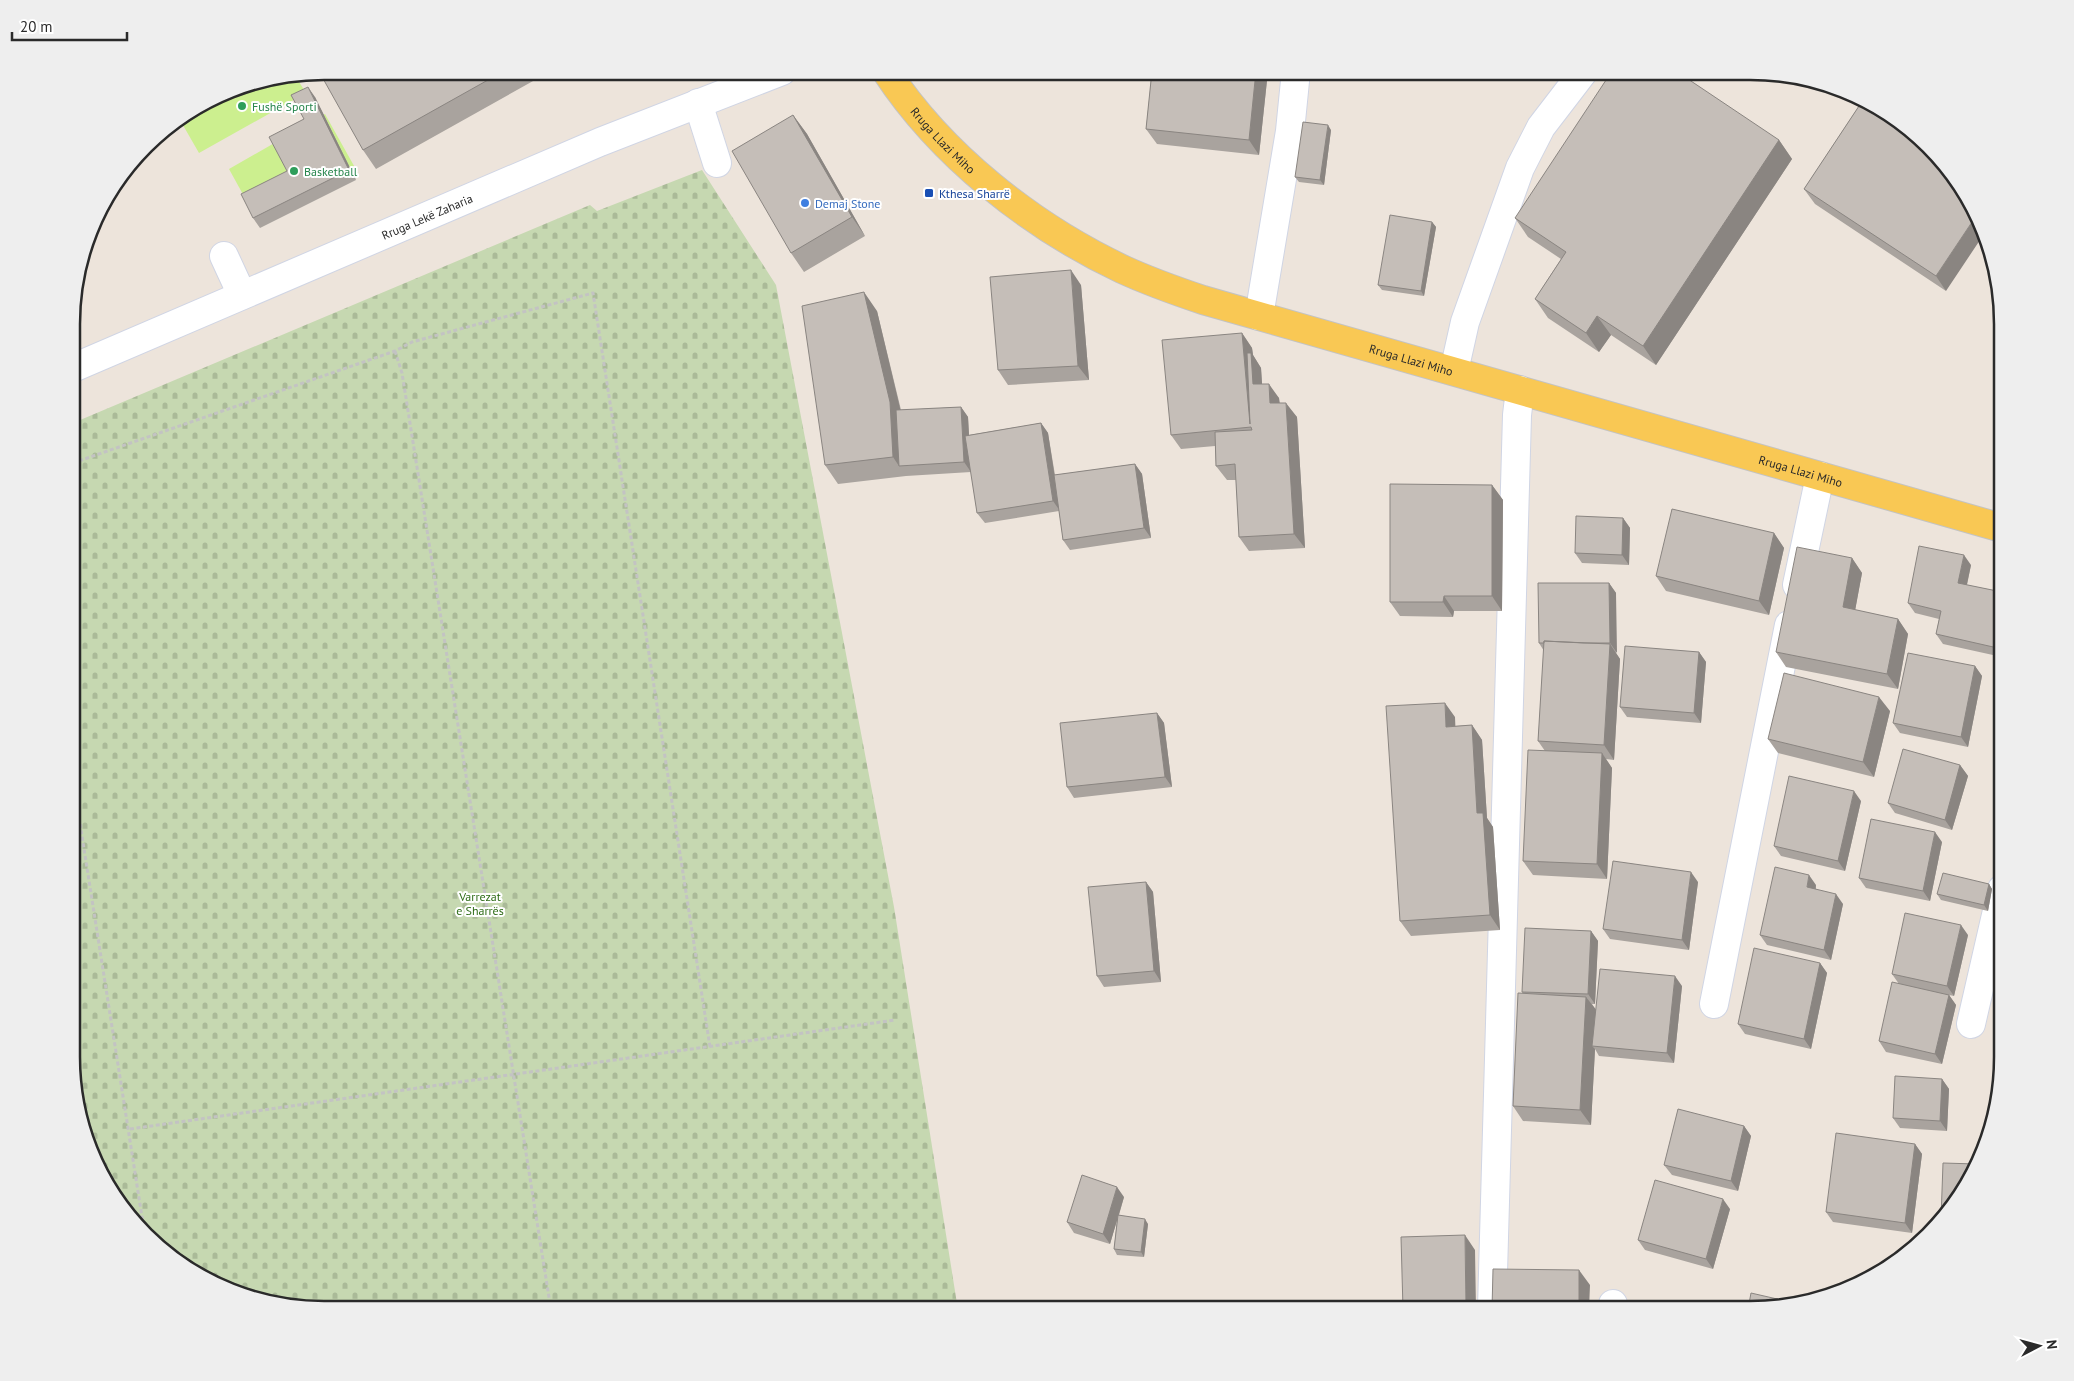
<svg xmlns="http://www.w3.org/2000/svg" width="2074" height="1381" font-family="'PT Sans',sans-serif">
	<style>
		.cemetery { fill: url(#cemetery-stones) }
		.pitch { fill: #ccef8f }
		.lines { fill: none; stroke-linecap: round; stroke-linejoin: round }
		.minor-casing { stroke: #d0d5e4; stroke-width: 30 }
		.major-casing { stroke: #c3c3c3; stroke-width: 30 }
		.path { stroke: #c3c3c3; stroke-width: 3; stroke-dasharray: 4 2.5; stroke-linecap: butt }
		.minor { stroke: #fff; stroke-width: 28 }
		.major { stroke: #f9c854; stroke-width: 28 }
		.wall { fill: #a9a39e }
		.shaded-wall { fill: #8a8581 }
		.building { fill: #c5beb8; stroke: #8a8581 }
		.leisure-dot { fill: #2e9e5b; stroke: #fff; stroke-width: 2 }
		.transit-dot { fill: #1a4fb4; stroke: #fff; stroke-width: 2 }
		.shop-dot { fill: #3f7fe0; stroke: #fff; stroke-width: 2 }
		.labels { text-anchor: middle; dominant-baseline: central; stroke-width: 4; stroke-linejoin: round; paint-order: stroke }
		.leisure-label { font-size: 12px; fill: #27864d; stroke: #fff; text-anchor: start }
		.street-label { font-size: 12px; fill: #2a2a2a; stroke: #fff }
		.transit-label { font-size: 12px; fill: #164399; stroke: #fff; text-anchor: start }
		.shop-label { font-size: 12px; fill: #366cbe; stroke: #fff; text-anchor: start }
		.park-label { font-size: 12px; fill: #2d6b16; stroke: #fff }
		.rim { fill: none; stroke: #2a2a2a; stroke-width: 2.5 }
	</style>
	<defs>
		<pattern id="cemetery-stones" width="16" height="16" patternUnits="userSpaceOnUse" patternTransform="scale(1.25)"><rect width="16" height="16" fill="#c6d8b1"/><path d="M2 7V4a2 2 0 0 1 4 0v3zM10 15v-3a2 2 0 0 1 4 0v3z" fill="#aaba98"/></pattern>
	</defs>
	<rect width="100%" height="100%" fill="#ede4db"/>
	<path class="cemetery" d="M702,170l74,115 118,622 64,403h-634l-81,-14 -60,-29 -38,-32 -40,-51 -32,-94v-667l517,-218 7,6z"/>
	<path class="pitch" d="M296,77l10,16 -107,60 -19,-33 48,-30z
		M325,114l33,59 -97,54 -32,-58z"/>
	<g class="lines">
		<g class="minor-casing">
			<g id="minor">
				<path d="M698,103l19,60"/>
				<path d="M224,256l18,39"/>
				<path d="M1259,316l31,-185 6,-60"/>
				<path id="s1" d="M73,368l527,-226 182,-71"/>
				<path d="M1454,371l11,-49 55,-154 21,-41 43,-56"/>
				<path d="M1797,585l23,-109"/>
				<path d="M1714,1004l75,-379"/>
				<path d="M1971,1024l31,-135"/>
				<path d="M1492,1309l25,-894 3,-25"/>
				<path d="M1612,1309l1,-5"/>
			</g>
		</g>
		<g class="major-casing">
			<g id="major">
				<path id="s2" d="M886,71c55,84 145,155 236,198 26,12 54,22 81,31l799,228"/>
			</g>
		</g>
		<path class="path" d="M395,351l7,22 149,937
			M73,463l322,-112 17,-9 181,-49 117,754
			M73,779l72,457
			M130,1129l765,-109"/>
		<use href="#minor" class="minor"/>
		<use href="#major" class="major"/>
	</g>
	<path class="wall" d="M327,71h224l-175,98 -13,-19z
		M1152,71h116l-9,84 -102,-11 -11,-15z
		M315,97l41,83 -96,48 -7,-10 34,-47 17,-52z
		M1863,100l83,191 -131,-87 -11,-15z
		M793,115l14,19 58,102 -61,36 -13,-19z
		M1331,130l-7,55 -25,-3 -4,-5z
		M1779,140l13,19 -136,206 -45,-30 -12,17 -51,-34 -13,-19 26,-40 -33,-22 -13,-19z
		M1432,222l4,5 -12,69 -42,-6 -4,-5z
		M1081,285l8,95 -81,5 -10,-15z
		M877,311l24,99 60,-3 7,10 1,18 72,-12 7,10 7,42 80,-11 7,10 9,64 -81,12 -7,-10 -4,-29 -74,12 -8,-10 -6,-41 -65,4 -68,8 -13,-19z
		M1242,333l10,15 1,7 8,13 1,16 17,14 1,5 17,14 8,131 -56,3 -10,-14 -3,-57h-9l-11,-14 -1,-20 -34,3 -10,-14z
		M1492,485l11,15 -1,111h-48l-1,6 -53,-1 -10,-14z
		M1623,518l7,10 -1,37 -47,-2 -7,-10z
		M1774,533l10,15 -15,67 -103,-24 -10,-15z
		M1852,558l10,15 -7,37 43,9 10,15 -10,55 -112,-22 -10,-15z
		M1971,565l-4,20 35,7v65l-59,-13 -7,-10 3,-15 -24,-6 -7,-10z
		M1609,583l7,10v60l4,6 -6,101 -8,-1 6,9 -5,111 -74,-4 -10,-14 22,-110 -7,-10 6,-90 -5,-8z
		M1699,652l7,10 -5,61 -74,-6 -7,-10z
		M1975,666l7,10 -14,71 -68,-14 -7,-10z
		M1890,711l-16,66 -96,-24 -10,-14z
		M1157,713l7,10 8,64 -98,11 -7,-11z
		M1455,717v9l17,-1 10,15 5,78 6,9 7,103 -89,6 -11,-15z
		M1960,765l8,11 -16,54 -57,-17 -7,-10z
		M1861,801l-16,70 -64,-15 -7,-10z
		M1942,842l-12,59 -64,-13 -7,-10z
		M1146,882l7,10 8,90 -57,5 -7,-11z
		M1698,882l-9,68 -79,-11 -7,-10z
		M1989,884l3,5 -4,22 -47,-11 -4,-6z
		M1816,885v4l27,15 -12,56 -64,-15 -7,-10z
		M1591,931l7,10 -3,63h-3l4,6 86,-24 -8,77 -75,-7 -4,-7 -4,76 -68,-4 -10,-15 10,-112 -1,-2z
		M1968,935l-14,61 -24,-5 19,4 7,10 -14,59 -56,-12 -7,-11 20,-57 -7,-10z
		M1820,963l7,10 -16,76 -66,-15 -7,-10z
		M1942,1079l7,10 -2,42 -47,-3 -7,-10z
		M1744,1126l7,10 -13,55 -66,-16 -8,-10z
		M1915,1144l7,10 -10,79 -79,-11 -7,-10z
		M1124,1197l-5,18 29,9 -4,33 -27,-2 -3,-6 3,-29 -7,24 -36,-11 -7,-11z
		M1730,1209l-17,60 -68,-19 -7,-10z"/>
	<path class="shaded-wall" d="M1256,71h12l-9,84 -10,-15z
		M308,87l7,10 41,83 -7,-10z
		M793,115l14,19 58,102 -13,-19z
		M1328,125l3,5 -7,55 -4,-5z
		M1779,140l13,19 -136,206 -13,-19z
		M1976,216l8,18 -38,57 -10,-15z
		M1432,222l4,5 -12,69 -3,-5z
		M1071,270l10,15 8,95 -11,-14z
		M864,292l13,19 26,110 -4,45 -6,-9z
		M1597,316l14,19 -12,17 -13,-19z
		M1242,333l10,15 1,7 8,13 2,31 -13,25z
		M1269,384l10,14 1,20 -10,-15z
		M1286,403l11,14 8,131 -11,-14z
		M961,407l7,10 3,55 -7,-10z
		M1041,423l7,10 12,78 -7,-10z
		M1135,464l7,10 9,64 -7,-10z
		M1492,485l11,15 -1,111 -10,-15z
		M1623,518l7,10 -1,37 -7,-10z
		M1774,533l10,15 -15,67 -10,-14z
		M1964,555l7,10 -6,28 -7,-10z
		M1852,558l10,15 -9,49 -10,-15z
		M1609,583l7,10 1,60 -7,-10z
		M1444,596l10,15 -1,6 -10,-15z
		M1898,619l10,15 -10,55 -11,-15z
		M1610,644l10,15 -6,101 -10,-15z
		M1699,652l7,10 -5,61 -7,-10z
		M1975,666l7,10 -14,71 -7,-10z
		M1879,697l11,14 -16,66 -11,-15z
		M1445,703l10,14 1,24 -10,-14z
		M1157,713l7,10 8,64 -7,-10z
		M1472,725l10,15 5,78 6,9 7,103 -10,-15 -13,-102z
		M1602,753l10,15 -5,111 -10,-15z
		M1960,765l8,11 -16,54 -7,-10z
		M1854,791l7,10 -16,70 -7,-10z
		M1935,832l7,10 -12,59 -7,-10z
		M1691,872l7,10 -9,68 -7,-10z
		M1809,875l7,10 -2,12 -7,-10z
		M1146,882l7,10 8,90 -7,-11z
		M1989,884l3,5 -4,22 -4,-6z
		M1836,894l7,10 -12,56 -7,-10z
		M1961,925l7,10 -14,61 -7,-10z
		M1591,931l7,10 -3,63 -7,-10z
		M1820,963l7,10 -16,76 -7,-10z
		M1675,976l7,10 -8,77 -7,-10z
		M1949,995l7,10 -14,59 -7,-10z
		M1586,997l11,14 -5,35 3,3 -4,76 -11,-15z
		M1942,1079l7,10 -2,42 -7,-10z
		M1744,1126l7,10 -13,55 -7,-10z
		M1915,1144l7,10 -10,79 -7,-10z
		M1117,1187l7,10 -14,47 -7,-10z
		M1723,1199l7,10 -17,60 -7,-10z
		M1145,1219l3,5 -4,33 -3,-5z
		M1465,1235l10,15 1,59h-10z
		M1579,1270l11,15 -1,24h-10z"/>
	<path class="building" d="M327,71h177l-141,79 -42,-75z
		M1152,71h104l-7,69 -103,-11z
		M1612,71h64l103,69 -136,206 -46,-30 -11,17 -51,-34 31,-47 -51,-34z
		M308,87l41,83 -96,48 -12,-24 46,-23 -18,-34 35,-18 -13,-24z
		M1863,100l28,14 49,43 29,41 7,18 -40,60 -132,-87z
		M793,115l59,102 -61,36 -59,-102z
		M1303,122l25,3 -8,55 -25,-3z
		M1390,215l42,7 -11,69 -43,-6z
		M1071,270l7,96 -80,4 -8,-93z
		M864,292l26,110 3,55 -68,8 -23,-159z
		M1242,333l8,91 -3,-71h4l2,31h16l1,19h16l8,131 -55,3 -4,-73 -19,2 -1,-34 37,-2 -1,-3 -80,8 -9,-95z
		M961,407l3,55 -65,4 -3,-56z
		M1041,423l12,78 -76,12 -12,-77z
		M1135,464l9,64 -81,12 -9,-65z
		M1390,484l102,1v111h-48l-1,6h-53z
		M1672,509l102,24 -15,68 -103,-25z
		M1576,516l47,2 -1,37 -47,-2z
		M1919,546l45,9 -6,28 44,9v57l-66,-15 5,-23 -33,-8z
		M1797,547l55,11 -9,49 55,12 -11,55 -111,-22z
		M1538,583h71l1,60h-26l-40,-2v2h-5z
		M1544,641l66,3 -6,101 -66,-4z
		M1625,646l74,6 -5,61 -74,-6z
		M1908,653l67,13 -14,71 -68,-14z
		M1784,673l95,24 -16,65 -95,-23z
		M1445,703l1,24 26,-2 5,88h6l7,102 -90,6 -14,-215z
		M1157,713l8,64 -98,10 -7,-64z
		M1903,749l57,16 -15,55 -57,-17z
		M1528,750l74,3 -5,111 -74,-3z
		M1789,776l65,15 -16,70 -64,-15z
		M1871,819l64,13 -12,59 -64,-13z
		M1613,861l78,11 -9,68 -79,-11z
		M1775,867l34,8 -2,12 29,7 -12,56 -64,-15z
		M1943,873l46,11 -5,21 -47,-11z
		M1146,882l8,89 -57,5 -9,-89z
		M1905,913l56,12 -14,61 -55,-12z
		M1525,928l66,3 -3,63 -66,-2z
		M1754,948l66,15 -16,76 -66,-15z
		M1600,969l75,7 -8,77 -75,-7z
		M1892,982l57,13 -14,59 -56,-13z
		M1518,993l68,4 -6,113 -67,-4z
		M1895,1076l47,3 -2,42 -47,-3z
		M1678,1109l66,17 -13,55 -67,-16z
		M1836,1133l79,11 -10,79 -79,-11z
		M1943,1163l33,1 -16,34 -19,21z
		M1082,1175l35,12 -14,47 -36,-12z
		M1655,1180l68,19 -17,60 -68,-19z
		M1118,1215l27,4 -4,33 -27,-3z
		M1465,1235l1,74h-63l-2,-72z
		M1493,1269l86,1v39h-87z
		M1751,1293l48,11 -33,5h-18z"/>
	<g class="leisure-dot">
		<circle cx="242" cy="106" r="5"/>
		<circle cx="294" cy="171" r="5"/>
	</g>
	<rect class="transit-dot" x="924" y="188" width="10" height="10" rx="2.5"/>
	<circle class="shop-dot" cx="805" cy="203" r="5"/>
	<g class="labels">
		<g class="leisure-label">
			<text x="252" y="106">Fushë Sporti</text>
			<text x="304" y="171">Basketball</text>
		</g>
		<g class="street-label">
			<text stroke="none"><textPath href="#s2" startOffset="90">Rruga Llazi Miho</textPath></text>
			<text stroke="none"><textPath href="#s1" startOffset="385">Rruga Lekë Zaharia</textPath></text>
			<text stroke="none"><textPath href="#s2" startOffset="615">Rruga Llazi Miho</textPath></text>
			<text stroke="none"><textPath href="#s2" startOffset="1020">Rruga Llazi Miho</textPath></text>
		</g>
		<g class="transit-label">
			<text x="939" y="193">Kthesa Sharrë</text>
		</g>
		<g class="shop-label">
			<text x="815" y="203">Demaj Stone</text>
		</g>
		<g class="park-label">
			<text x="480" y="896">Varrezat<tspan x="480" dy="14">e Sharrës</tspan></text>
		</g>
	</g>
	<path d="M0 0H2074V1381H0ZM324 80H1750A244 244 0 0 1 1994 324V1057A244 244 0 0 1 1750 1301H324A244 244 0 0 1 80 1057V324A244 244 0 0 1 324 80Z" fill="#eee" fill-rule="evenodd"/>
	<path class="rim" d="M324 80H1750A244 244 0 0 1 1994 324V1057A244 244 0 0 1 1750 1301H324A244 244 0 0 1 80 1057V324A244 244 0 0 1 324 80Z"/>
	<g transform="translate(2039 1346) rotate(84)" stroke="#ffffff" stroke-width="4" paint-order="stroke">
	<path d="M0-4L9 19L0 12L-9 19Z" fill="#2a2a2a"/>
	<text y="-8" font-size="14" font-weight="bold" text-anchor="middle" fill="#2a2a2a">N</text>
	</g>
	<path d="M12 32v8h115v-8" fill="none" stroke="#2a2a2a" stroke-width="2.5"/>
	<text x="20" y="32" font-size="15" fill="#2a2a2a" stroke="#ffffff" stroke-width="4" paint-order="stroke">20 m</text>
</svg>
